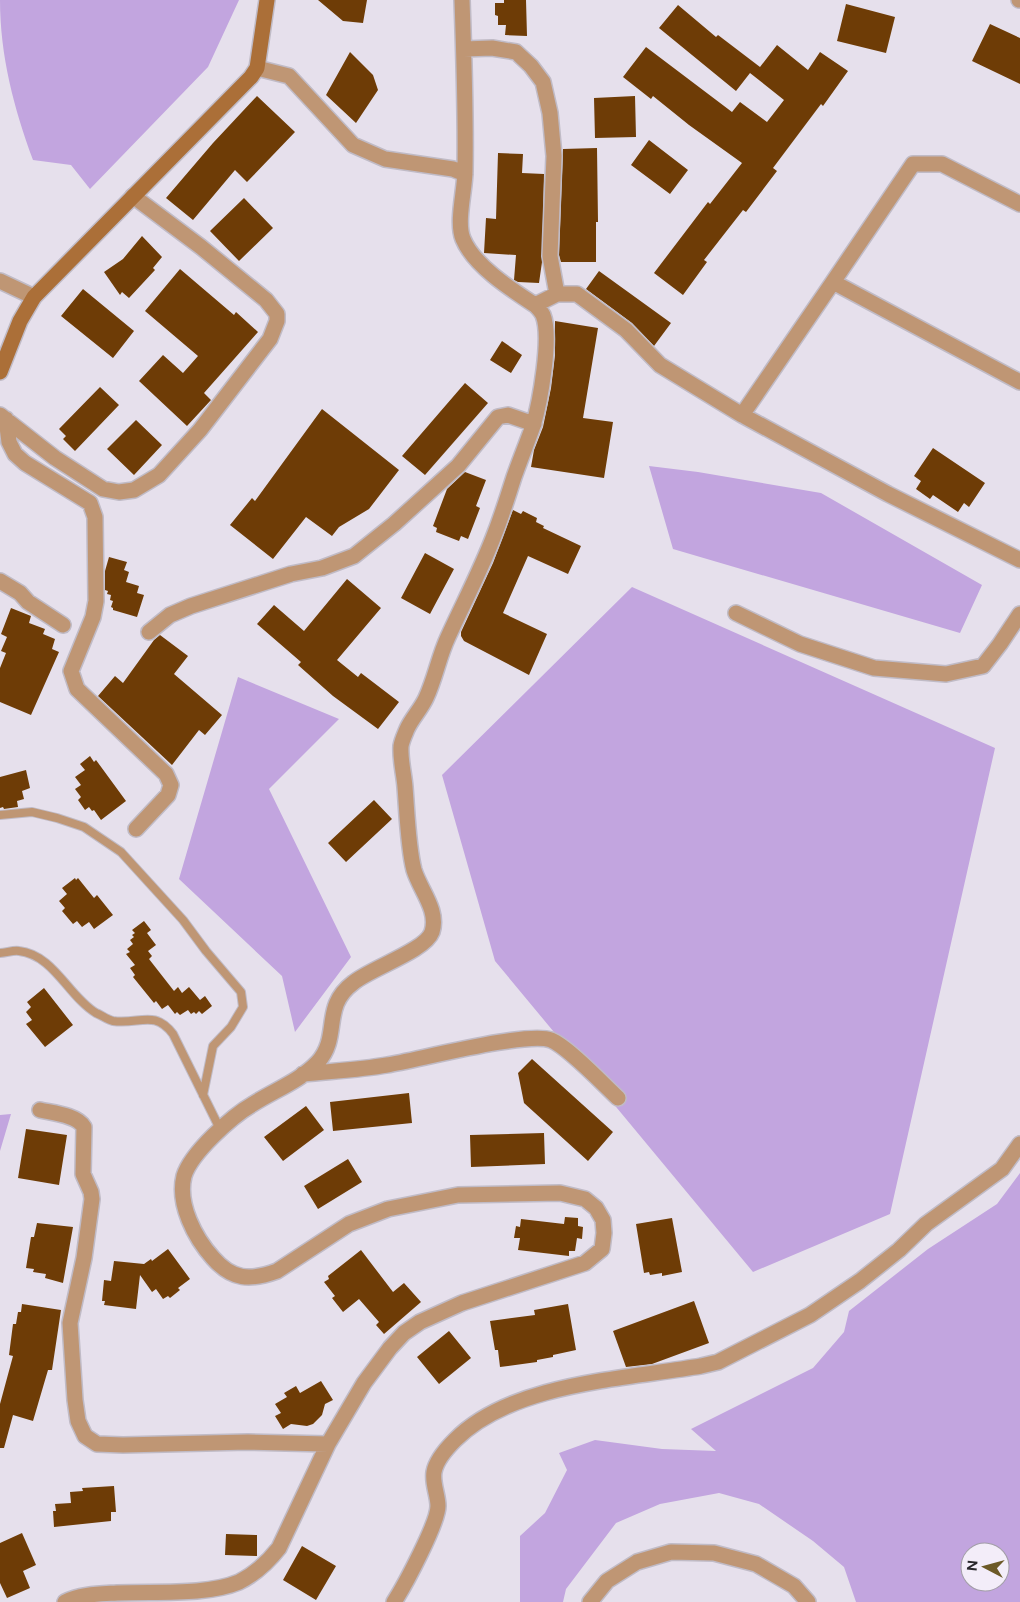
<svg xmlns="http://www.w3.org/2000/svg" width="1020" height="1602" font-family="Figtree,sans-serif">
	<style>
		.green { fill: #c2a5df; fill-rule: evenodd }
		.building { fill: #6e3c06 }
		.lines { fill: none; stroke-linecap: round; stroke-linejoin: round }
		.lane-casing { stroke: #c0bbc6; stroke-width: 10 }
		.street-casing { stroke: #c0bbc6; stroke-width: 18 }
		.secondary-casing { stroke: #c0bbc6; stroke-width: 18 }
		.lane { stroke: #bf9674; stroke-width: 8 }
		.street { stroke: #bf9674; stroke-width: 15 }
		.secondary { stroke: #ab6f38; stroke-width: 15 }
	</style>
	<rect width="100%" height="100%" fill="#e6e0ec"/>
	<path class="green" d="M0,0h239l-31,67 -118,122 -19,-24 -38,-5c-19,-52 -33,-104 -33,-160z
		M649,466l49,6 123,21 161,92 -22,48 -287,-84z
		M632,587l363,161 -105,466 -137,58 -258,-311 -53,-186z
		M238,677l101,42 -70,70 82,168 -56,75 -13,-56 -103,-97z
		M11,1114l-11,37v-36z
		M1020,1173v429h-164l-12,-35 -31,-26 -54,-37 -40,-11 -59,11 -44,19 -50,66 -3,13h-43v-66l25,-23 22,-43 -8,-17 36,-13 67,9 54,2 -25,-22 122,-61 31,-36 5,-21 79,-62 69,-45zM970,1552h30v30h-30z"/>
	<path class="building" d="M318,0h49l-4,23 -20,-2z
		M504,0h22l1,36 -22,-1 1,-10h-8v-9l-3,-1v-12h9z
		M846,4l49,13 -9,36 -49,-12z
		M678,5l38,32 2,-2 42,32 17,-22 31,25 12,-18 28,19 -25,35 -2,-2 -48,64 4,3 -31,41 -3,-2 -39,50 3,2 -24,33 -29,-22 54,-71 2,2 32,-41 -53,-38 -36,-29 -2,3 -28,-22 23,-30 86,65 8,-10 27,20 17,-22 -34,-27 -14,18 -77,-63z
		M990,24l30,14v46l-48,-23z
		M350,52l23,23 5,15 -22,33 -30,-28z
		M257,96l38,36 -48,50 -12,-12 -42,50 -27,-22 47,-55z
		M635,96l1,41 -41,1 -1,-40z
		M649,140l39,30 -18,24 -39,-29z
		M597,148l1,74h-2v40h-35l-2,-7 4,-106z
		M498,153l25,1 -1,19 22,1 -2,88 -3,21 -21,-1 -4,-2 2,-25 -32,-2 2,-35 10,1z
		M244,198l29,30 -34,33 -29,-30z
		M142,236l20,21 -9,11 2,2 -26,28 -7,-6 -2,3 -16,-23 19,-13z
		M180,269l54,46 2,-3 22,20 -54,61 7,7 -24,26 -48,-45 24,-26 20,18 15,-17 -53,-45z
		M599,271l72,52 -17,23 -22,-23 -46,-34z
		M83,289l51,42 -21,27 -52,-42z
		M555,321l43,7 -15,90 30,4 -9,56 -73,-11 3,-17 9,-23 8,-39 4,-33z
		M502,341l20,14 -11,18 -21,-13z
		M465,383l23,20 -63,72 -23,-19z
		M100,387l19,18 -44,46 -12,-12 3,-3 -7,-7z
		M322,409l77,61 -30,39 -30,18 -7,9 -26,-19 -33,42 -43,-34 22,-27 3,3z
		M136,420l26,25 -28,30 -27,-26z
		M933,448l52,35 -16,24 -5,-4 -6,9 -25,-17 -3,4 -14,-10 5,-8 -7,-5z
		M465,472l21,8 -10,26 4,2 -12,31 -7,-3 -2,5 -23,-9 1,-4 -4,-2 14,-37z
		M513,510l8,4 2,-3 14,7 -1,4 8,4 -1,2 38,18 -13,28 -40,-18 -25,57 44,21 -18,41 -65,-34 -3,-5v-4l32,-69z
		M425,553l29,16 -24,45 -29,-16z
		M109,557l18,5 -3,8 5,2 -3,10 13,4 -2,7 7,2 -7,22 -24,-7v-2l-2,-1 2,-6 -3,-1 1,-5 -4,-1 1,-3 -3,-1v-19z
		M347,579l34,29 -44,52 21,17 3,-4 38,29 -21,27 -45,-33 -35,-31 3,-3 -44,-38 17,-19 30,26z
		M11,608l20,8 -2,7 16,6 -2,5 12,5 -3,10 7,3 -28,63 -31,-13v-34l6,-15 -5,-2 6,-14 -6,-3z
		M160,635l28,21 -14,18 48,41 -17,20 -6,-5 -27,35 -74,-69 17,-20 8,7 31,-43z
		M90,756l4,6 2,-2 30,41 -25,19 -7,-10 -2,1 -3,-4 -4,3 -7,-10 3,-3 -6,-8 6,-4 -6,-8 10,-7 -5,-6z
		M26,770l4,18 -8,3 2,8 -7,2 1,6 -14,2 -1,-2 -3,1v-31z
		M374,800l18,19 -46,43 -18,-19z
		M75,878l1,2 2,-2 16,20 3,-3 16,20 -19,14 -5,-7 -7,5 -5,-6 -4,3 -11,-13 3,-3 -6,-7 8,-7 -5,-6z
		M144,921l7,9 -4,3 9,12 -8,6 4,5 -3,3 25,32 4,-4 4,6 7,-6 11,13 5,-4 7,10 -10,8 -3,-3 -3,3 -2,-2 -3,2 -3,-4 -8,5 -3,-3 -2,2 -7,-9 -6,4 -6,-8 -2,2 -21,-26 2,-2 -5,-7 5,-3 -9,-11 4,-2 -3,-3 6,-5 -3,-4 4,-3 -2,-2 3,-2 -3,-3z
		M44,988l29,37 -28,22 -19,-23 6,-4 -6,-8 5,-5 -4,-5z
		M532,1059l81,73 -25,29 -64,-58 -6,-30z
		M409,1093l3,30 -79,8 -3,-29z
		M306,1106l18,24 -41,31 -19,-24z
		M26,1129l41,6 -8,50 -41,-7z
		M544,1133l1,31 -74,3 -1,-32z
		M348,1159l14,23 -44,27 -14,-23z
		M565,1217l13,1v8l5,1 -1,12 -5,-1 -2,13h-6v5l-51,-6 2,-12h-6l2,-12 4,1 1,-8 43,5z
		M672,1218l10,54 -20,4v-3l-12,2 -1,-3 -5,1 -8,-49z
		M37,1223l36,4 -10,56 -18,-5 1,-4 -13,-2 1,-3 -8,-1 5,-31h3z
		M168,1249l22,30 -12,9 2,2 -10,8 -2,-2 -5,3 -7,-10 -4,3 -12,-17 -4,34 -32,-4 1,-4h-3l2,-21 7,1 3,-20 30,3 7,-5 1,2z
		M361,1250l32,42 11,-9 17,19 -37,32 -8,-9 3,-3 -20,-23 -16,13 -11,-14 3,-2 -11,-14 5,-3 -1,-3z
		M694,1301l15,42 -57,21 -26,3 -13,-36z
		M22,1304l39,6 -9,60h-4l-15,51 -20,-6 -9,33h-4v-44l13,-48 -4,-1 4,-31h3l2,-12h3z
		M568,1304l8,46 -23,5v2l-16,3v2l-37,5 -2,-17h-3l-5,-29 45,-6 -1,-5z
		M449,1331l22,27 -32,26 -22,-27z
		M321,1381l12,19 -8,4 -3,11 -9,9 -6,2 -16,-2 -8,5 -8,-13 6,-3 -6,-9 12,-7 -3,-4 12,-7 4,7z
		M114,1486l2,26h-5v9l-57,6 -1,-16h3l-1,-7 16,-1 -1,-11 13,-1 -1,-3z
		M22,1533l14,32 -13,6 7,17 -23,10 -7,-15v-40z
		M226,1534l31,1v21l-32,-1z
		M302,1546l34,20 -20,34 -33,-20z"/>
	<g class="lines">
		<g class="lane-casing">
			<path id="lane" d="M0,815l32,-3 25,6 27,9 37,25 62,68 23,31 35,41 2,15 -12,20 -18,19 -10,49
				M0,953c6,0 13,-3 19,-2 35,4 49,45 77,62 5,2 12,7 17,8 26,4 41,-12 60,13l47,95"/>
		</g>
		<g class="street-casing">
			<path id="street" d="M1019,0h1
				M464,49l28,-1 24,4 15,14 12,16 7,31 4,43 -4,100 7,38
				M257,68l32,8 64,69 32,14 68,10 12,5
				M0,281l34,16
				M833,282l80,-118h29l78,40
				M535,305l22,-11h20l49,36 34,35 82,50 146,79 132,66
				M0,415l55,43 48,31 16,3 15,-2 25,-15 41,-45 70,-91 7,-18v-7l-11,-14 -65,-53 -68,-51
				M742,415l91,-133 187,100
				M6,419l3,23 6,12 10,9 65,40 5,14 1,84 -3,16 -22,54 6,18 89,85 5,11 -3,10 -32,34
				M0,581l20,12 8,9 35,23
				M736,613l64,31 74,24 72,6 37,-8 17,-22 20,-30
				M149,632l21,-17 21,-9 100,-32 31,-6 32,-12 40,-32 64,-58 40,-49 10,-2 26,9
				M303,1074c28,-3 56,-4 84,-9 31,-5 140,-34 164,-25 17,7 52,44 67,58
				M40,1110c13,3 37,5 44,17l-1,47 8,18 1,7 -8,59 -14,65 5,77 3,21 7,15 12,8 26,1 125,-3 80,2
				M65,1602c15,-8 35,-8 52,-9 36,-2 89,3 122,-11 16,-8 29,-20 40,-34l49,-104 36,-61 26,-35 14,-15 16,-11 42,-19 123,-40 17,-14 2,-16 -1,-13 -7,-12 -11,-9 -25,-6 -102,2 -70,14 -39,15 -72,47c-27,10 -45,9 -64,-13 -18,-20 -36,-54 -29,-82 7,-23 48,-60 69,-72 22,-14 47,-23 65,-42 23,-26 3,-55 35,-79 18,-15 72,-32 79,-51 7,-22 -12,-42 -18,-62 -6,-23 -7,-58 -9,-83 -1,-13 -5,-28 -4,-41 1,-6 4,-12 6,-17 5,-11 14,-20 19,-31 9,-19 13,-42 22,-61 16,-35 34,-69 47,-104 7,-18 13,-37 19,-56 6,-17 13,-34 19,-51 7,-23 19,-89 10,-111 -2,-4 -5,-7 -8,-10 -23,-15 -61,-39 -72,-66 -7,-17 2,-49 2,-68 1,-57 -1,-114 -3,-171
				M394,1602c11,-17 44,-79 44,-96 0,-11 -6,-23 -4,-34 2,-12 12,-23 21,-32 56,-57 170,-61 246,-74l17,-4 92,-47 50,-34 39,-31 27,-26 76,-55 18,-25
				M590,1602l17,-21 30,-19 34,-10 43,1 42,11 38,22 14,16"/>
		</g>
		<g class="secondary-casing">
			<path id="secondary" d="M0,372l20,-51 14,-24 217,-220 6,-9 10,-68"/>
		</g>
		<use href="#lane" class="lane"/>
		<use href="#street" class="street"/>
		<use href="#secondary" class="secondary"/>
	</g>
	<g transform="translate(985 1567) rotate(276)"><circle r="24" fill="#f3edf9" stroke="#a29ea7"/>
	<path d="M0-4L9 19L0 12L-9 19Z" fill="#6c5927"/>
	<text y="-8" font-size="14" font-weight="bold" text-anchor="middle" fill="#29272c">N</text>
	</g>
</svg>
